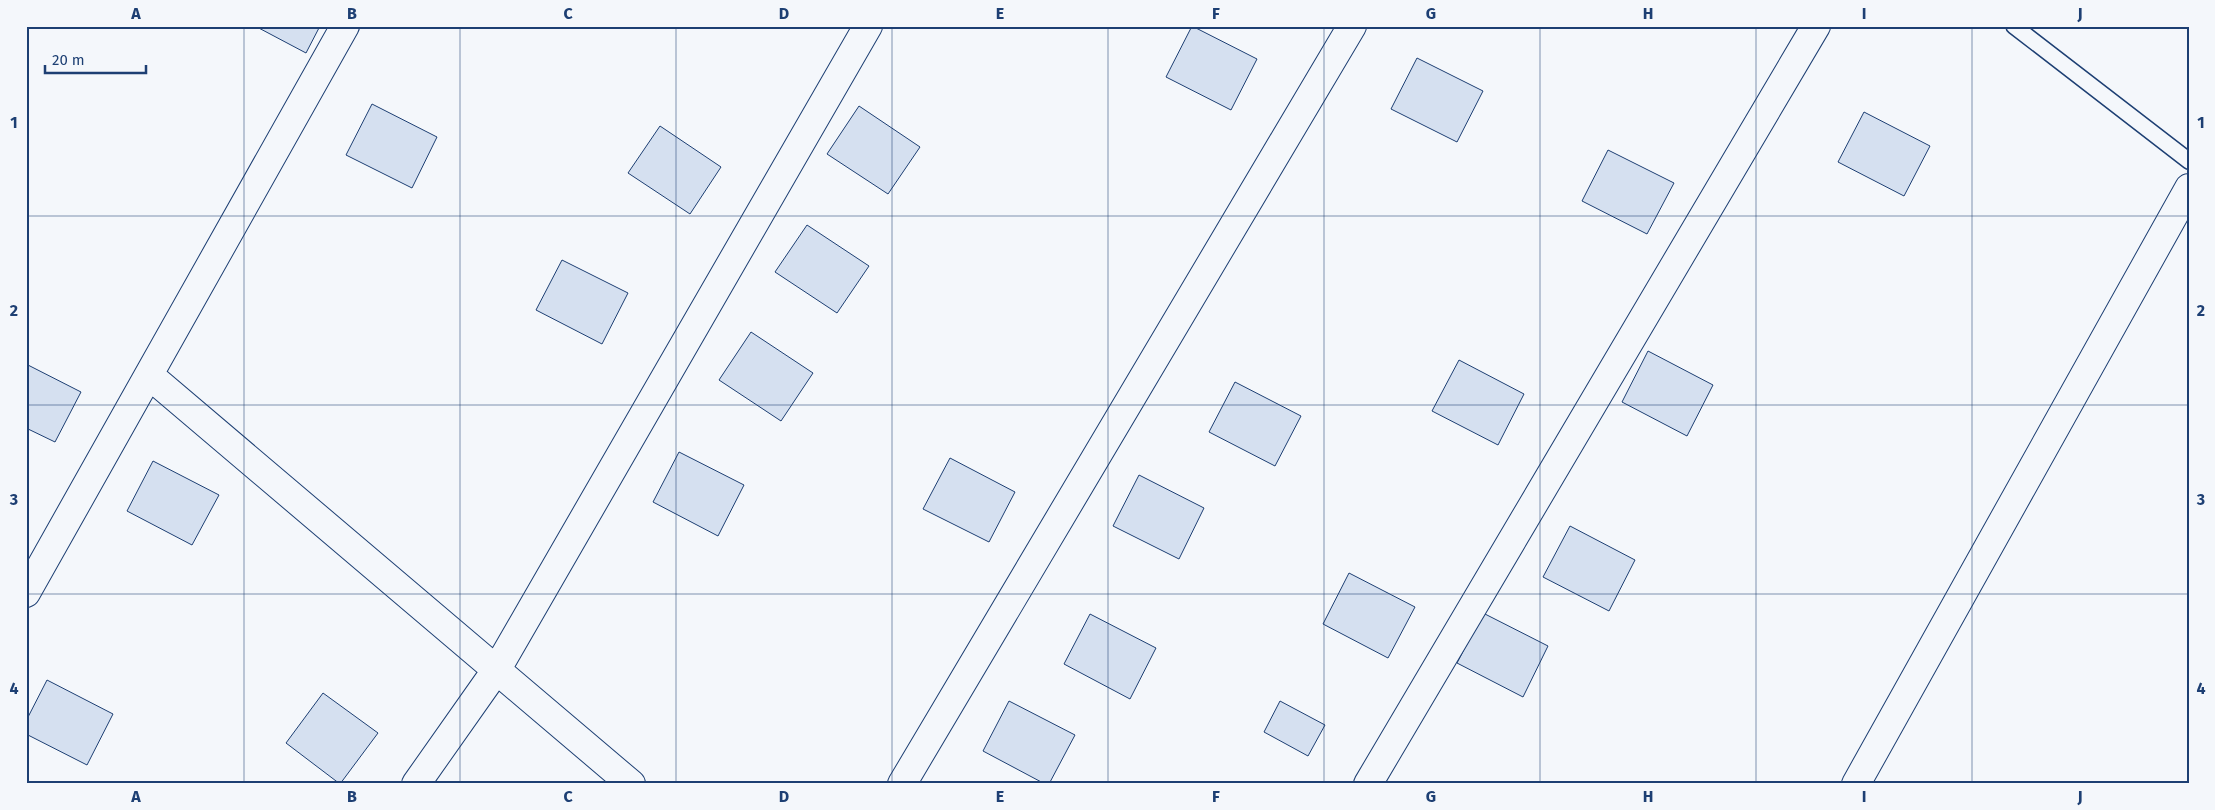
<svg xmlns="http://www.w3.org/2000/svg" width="2215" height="810" font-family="'Fira Sans',sans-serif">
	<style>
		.building { fill: #d5e0f0; stroke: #1d3f73 }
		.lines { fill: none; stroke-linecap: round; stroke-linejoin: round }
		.lane-casing { stroke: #1d3f73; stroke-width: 18 }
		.street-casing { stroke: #1d3f73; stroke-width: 30 }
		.lane { stroke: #f4f7fb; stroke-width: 15 }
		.street { stroke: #f4f7fb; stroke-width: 28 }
		.grid { fill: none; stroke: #1d3f73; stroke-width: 1; stroke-opacity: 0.55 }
		.neatline { fill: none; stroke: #1d3f73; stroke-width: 2 }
		.grid-label { font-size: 16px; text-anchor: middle; font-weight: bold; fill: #1d3f73 }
	</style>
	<rect width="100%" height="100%" fill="#f4f7fb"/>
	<path class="building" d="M255,26h65l-14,27z
		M1192,26l65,33 -26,51 -65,-33z
		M1417,58l66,33 -26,51 -66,-33z
		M372,104l65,33 -25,51 -66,-33z
		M859,106l61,41 -32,47 -61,-40z
		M1864,112l66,34 -26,50 -66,-34z
		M660,126l61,41 -31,47 -62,-41z
		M1608,150l66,33 -27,51 -65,-33z
		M807,225l62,41 -32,47 -62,-41z
		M562,260l66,33 -26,51 -66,-34z
		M751,332l62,41 -32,48 -62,-41z
		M1648,351l65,34 -26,51 -65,-34z
		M1459,360l65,34 -26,51 -66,-34z
		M26,364l55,28 -26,50 -29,-14z
		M1235,382l66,34 -26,50 -66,-34z
		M679,452l65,33 -26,51 -65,-34z
		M950,458l65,34 -26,50 -66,-33z
		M153,461l66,34 -27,50 -65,-34z
		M1139,475l65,33 -25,51 -66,-33z
		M1570,526l65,34 -26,51 -66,-34z
		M1349,573l66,34 -27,51 -65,-34z
		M1483,613l65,33 -25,51 -66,-34z
		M1090,614l66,34 -26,51 -66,-35z
		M47,680l66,34 -26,51 -61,-31v-13z
		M323,693l55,40 -38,51 -54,-41z
		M1009,701l66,34 -26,49h-4l-62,-33z
		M1280,701l45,24 -17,31 -44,-24z"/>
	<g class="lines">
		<g class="lane-casing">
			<path id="lane" d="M2014,26l175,135"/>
		</g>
		<g class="street-casing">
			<path id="street" d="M149,375l482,409
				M26,593l319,-567
				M416,784l81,-115 371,-643
				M902,784l450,-758
				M1368,784l448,-758
				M1856,784l333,-596"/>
		</g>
		<use href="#lane" class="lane"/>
		<use href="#street" class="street"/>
	</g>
	<path class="grid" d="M244,26v758M460,26v758M676,26v758M892,26v758M1108,26v758M1324,26v758M1540,26v758M1756,26v758M1972,26v758M26,216h2163M26,405h2163M26,594h2163"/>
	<rect width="2215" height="810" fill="none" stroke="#f4f7fb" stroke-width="55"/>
	<path d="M45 65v8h101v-8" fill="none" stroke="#1d3f73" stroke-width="2.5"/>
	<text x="52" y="65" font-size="15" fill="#1d3f73" stroke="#f4f7fb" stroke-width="4" paint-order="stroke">20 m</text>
	<rect x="28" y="28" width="2160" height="754" class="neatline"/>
	<g class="grid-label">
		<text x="136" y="19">A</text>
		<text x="352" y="19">B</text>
		<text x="568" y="19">C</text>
		<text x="784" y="19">D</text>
		<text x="1000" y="19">E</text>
		<text x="1216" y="19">F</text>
		<text x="1431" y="19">G</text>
		<text x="1648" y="19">H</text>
		<text x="1864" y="19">I</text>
		<text x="2080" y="19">J</text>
		<text x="14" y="128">1</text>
		<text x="2201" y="128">1</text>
		<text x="14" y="316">2</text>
		<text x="2201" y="316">2</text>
		<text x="14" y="505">3</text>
		<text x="2201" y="505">3</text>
		<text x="14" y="694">4</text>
		<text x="2201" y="694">4</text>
		<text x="136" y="802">A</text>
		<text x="352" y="802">B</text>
		<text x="568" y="802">C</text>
		<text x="784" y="802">D</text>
		<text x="1000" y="802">E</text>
		<text x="1216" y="802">F</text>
		<text x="1431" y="802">G</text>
		<text x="1648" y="802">H</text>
		<text x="1864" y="802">I</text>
		<text x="2080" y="802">J</text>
	</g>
</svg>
